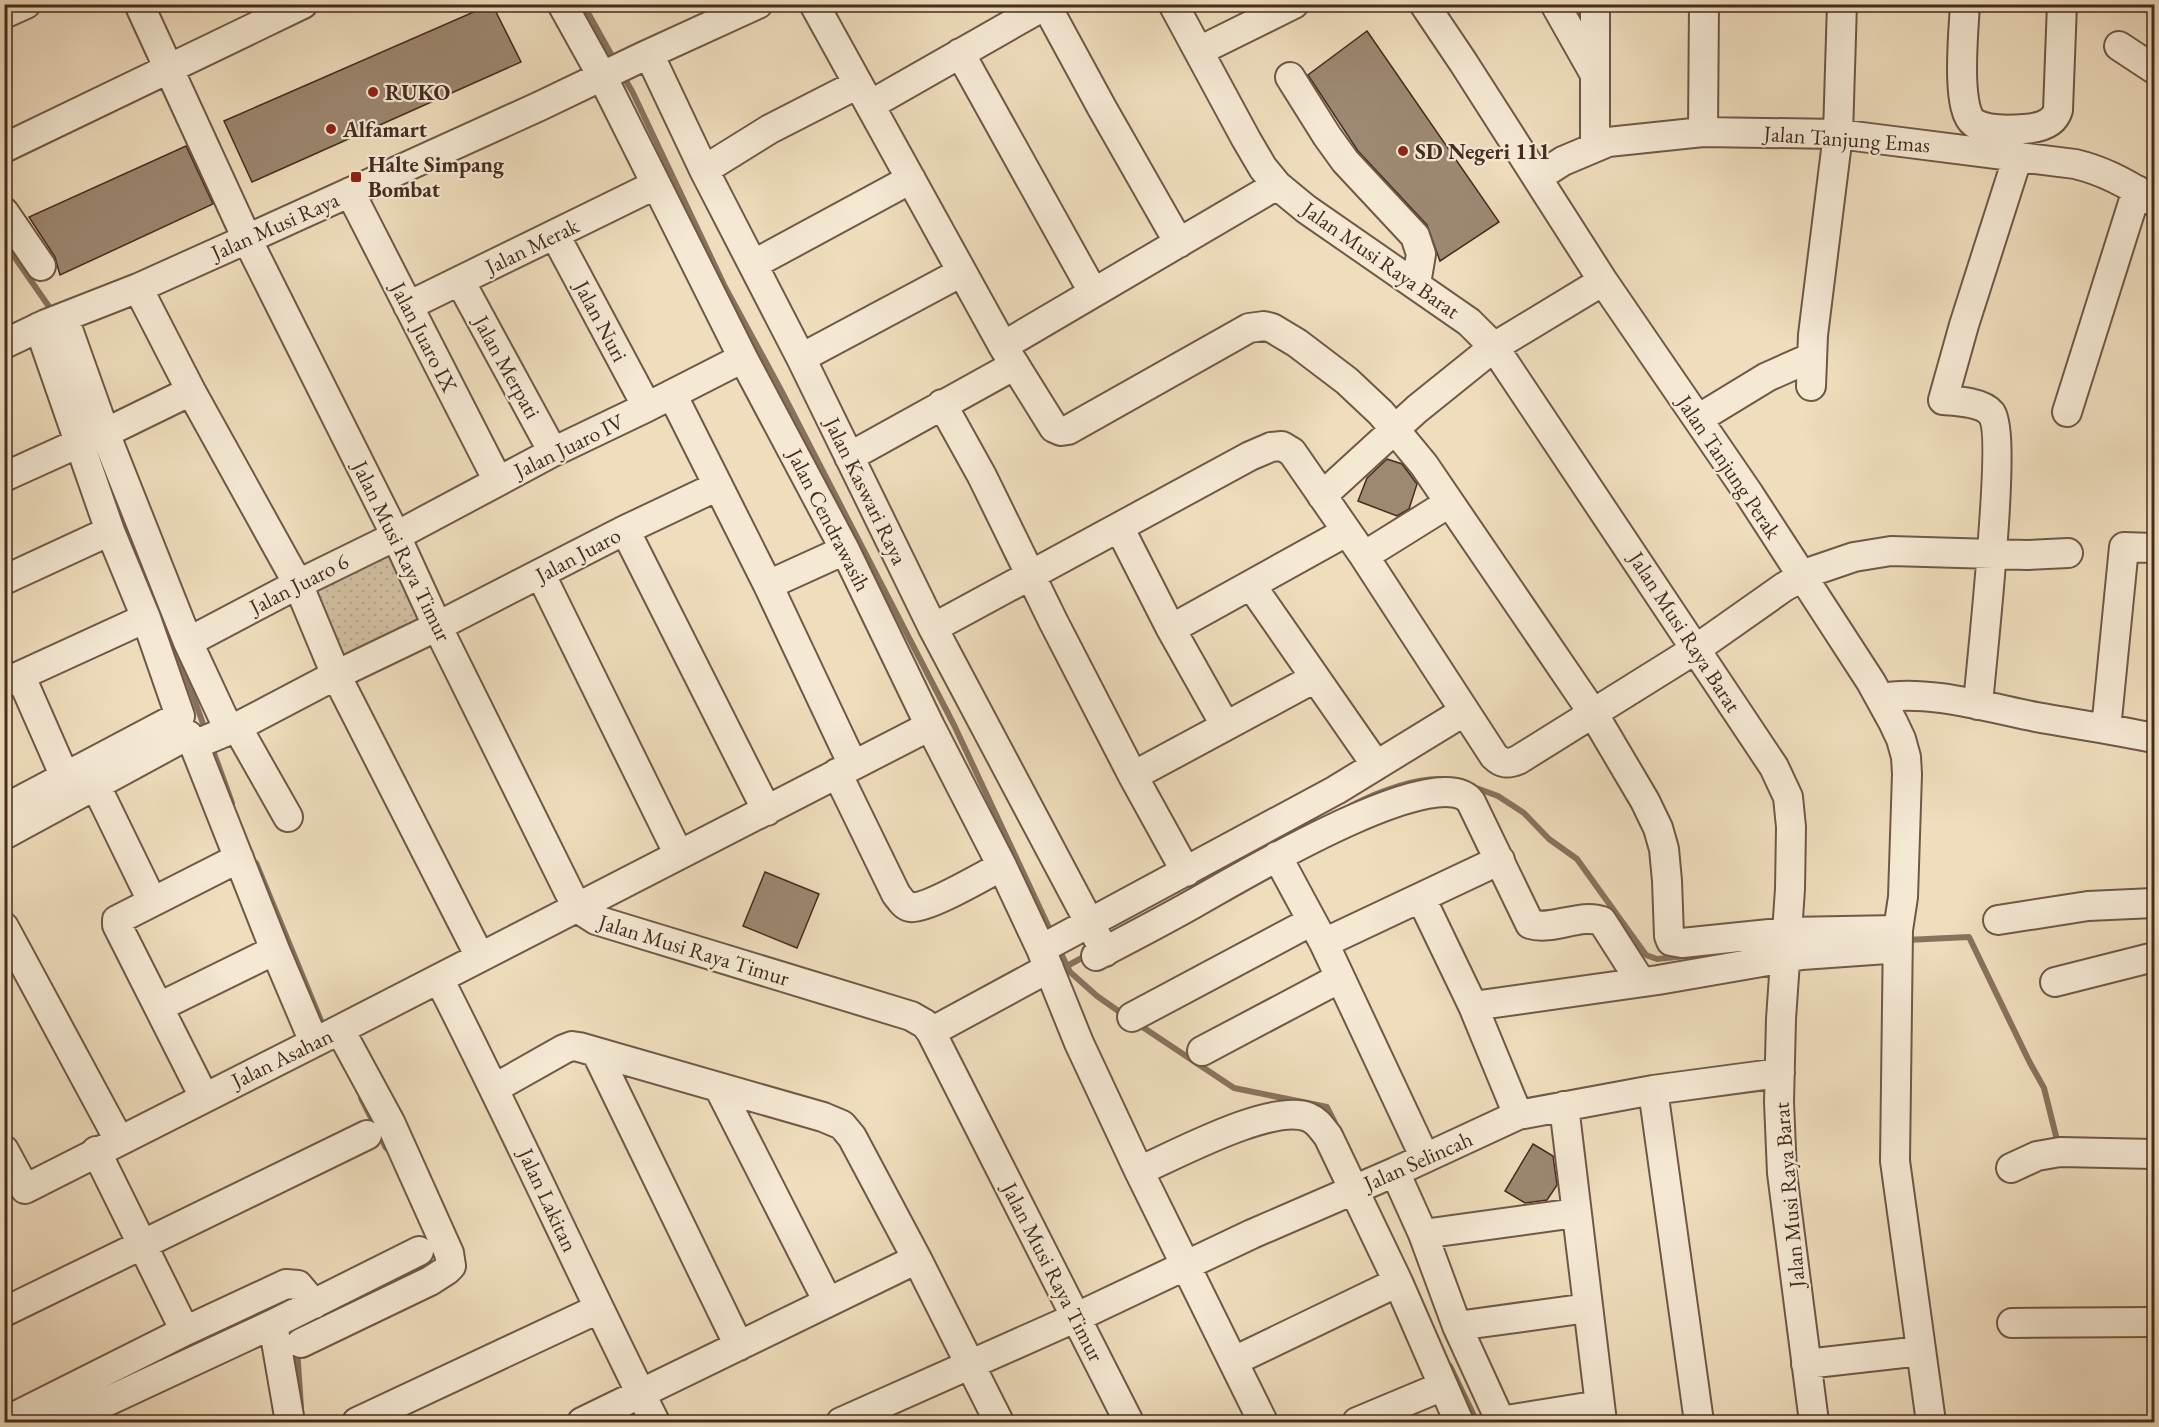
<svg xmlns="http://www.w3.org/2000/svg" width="2159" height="1427" font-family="'EB Garamond',serif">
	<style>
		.park { fill: url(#park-dots); stroke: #8c7661; stroke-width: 1.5 }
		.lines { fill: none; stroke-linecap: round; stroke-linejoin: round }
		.stream { stroke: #88725e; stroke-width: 6 }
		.building { fill: #9d8872; stroke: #452c20; stroke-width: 1.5 }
		.minor-casing { stroke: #705847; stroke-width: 32 }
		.minor { stroke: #f5e9d4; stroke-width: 28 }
		.poi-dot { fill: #8f2418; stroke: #f5e9d4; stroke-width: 2 }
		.labels { text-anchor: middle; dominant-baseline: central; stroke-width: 4.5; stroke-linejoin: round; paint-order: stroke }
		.poi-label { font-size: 22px; font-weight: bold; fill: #452c20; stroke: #f5e9d4; text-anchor: start }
		.street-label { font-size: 22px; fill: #452c20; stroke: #f5e9d4 }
	</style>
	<defs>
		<pattern id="park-dots" width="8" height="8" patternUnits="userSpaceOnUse" patternTransform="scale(1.5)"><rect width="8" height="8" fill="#d2bfa2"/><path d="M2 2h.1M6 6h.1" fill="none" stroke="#b6a48b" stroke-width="1.8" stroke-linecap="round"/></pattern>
	</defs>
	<rect width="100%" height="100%" fill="#efddbd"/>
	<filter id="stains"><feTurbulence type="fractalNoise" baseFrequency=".00333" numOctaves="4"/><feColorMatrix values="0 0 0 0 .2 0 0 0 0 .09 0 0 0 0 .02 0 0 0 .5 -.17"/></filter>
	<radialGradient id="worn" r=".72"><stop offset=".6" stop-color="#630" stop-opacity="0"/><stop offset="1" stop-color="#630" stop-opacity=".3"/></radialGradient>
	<path class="park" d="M389,547l40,74 -83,45 -39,-76z"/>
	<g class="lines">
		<path class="stream" d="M583,4l33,59
			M622,74l11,19 92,194 57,105 172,333 98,209
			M4,242l46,66 1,6
			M109,485l56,138
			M175,646l31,86
			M211,745l21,58
			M1460,782l38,14 26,17 25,26 28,20 69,96 11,4 29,-3
			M1351,806c26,-14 70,-31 99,-26
			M256,863l68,165
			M1906,940l63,-3 60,124 15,27 14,56
			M1059,949l11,23 27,24 27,19
			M1712,954l31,-3
			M1067,966l22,-12
			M1138,1024l96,64 93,19 10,20
			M361,1098l25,50
			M297,1349l4,58
			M1450,1366l27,56"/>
	</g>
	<path class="building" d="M492,4l29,58 -269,120 -28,-61z
		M1367,31l132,191 -59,39 -13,-36 -69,-74 -50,-76z
		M186,146l27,58 -153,71 -5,-18 -26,-40z
		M1387,459l15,5 15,20 -8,25 -12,7 -39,-15 9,-23z
		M765,872l54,22 -22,54 -54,-22z
		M1533,1144l20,12 4,29 -10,15 -22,3 -20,-12z"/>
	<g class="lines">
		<g class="minor-casing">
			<path id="minor" d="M139,4l108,235 149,297 44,96 131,264 11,15 14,9 315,96 14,8 6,8 198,390
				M562,4l40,72 141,282 102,192 85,176 72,140 39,83 38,94 60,128 124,251
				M814,4l189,342 51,82 7,3 7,-1 181,-102 15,-2 8,2 25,15 50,38 34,32 43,52 169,248 52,88 13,27 6,21 3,32 2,55 2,5 11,2 105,-11 111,-2
				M1173,4l73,135 17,29 14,17 29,24 163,113 25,25 280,420 14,30 3,30 -1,62 -9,130 -2,83 3,71 32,249
				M1424,4l39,58 140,219 146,213 122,188 22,40 8,17 5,18 1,17 -4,123 -5,33 -3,231 36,261
				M1555,4l39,69
				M1595,4v142
				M1965,4c-1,23 -10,106 9,119 13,8 36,7 50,6 14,-1 30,-5 34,-19l4,-106
				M1046,5l56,103 77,135
				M4,14l22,-10
				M2119,46l35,23
				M1199,51l95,-47
				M960,53l133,239
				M649,54l55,116 97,188 132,270 172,324
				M1290,77l37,59 18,25 70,75 6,18 -5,30
				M870,105l177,-101
				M1703,132l1,-128
				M4,148l299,-144
				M704,170l66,-41 88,-45
				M1538,177l25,-16 45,-19 95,-10 135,2 237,30c30,7 54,20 79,38
				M350,192l148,289
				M4,212l37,54
				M555,235l92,172
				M754,264l157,-85
				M460,281l93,171
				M138,288l53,103 107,193 38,91 144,282
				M408,306l247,-121
				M64,318l41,115 83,209 41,88
				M4,344l42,-20 92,-36 109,-49 293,-133 102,-49 116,-53
				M1003,346l274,-161
				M801,358l161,-86
				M1811,386l2,-51 25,-201 4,-130
				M672,394l96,191 85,180
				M942,404l40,72 71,145 80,155 53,96
				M2067,412l70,-222
				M1698,419l69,-42 45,-20
				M105,433l86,-42
				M849,457l166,-92
				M4,477l75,-34
				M1322,496l95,-87 77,-62 109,-66
				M1119,527l52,102 54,96
				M625,530l142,281
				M1364,556l85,-53
				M541,575l138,280
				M4,580l106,-49
				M768,585l77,-35
				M1251,585l125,180
				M933,628l317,-172 21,-9 11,-1 10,6 72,104 130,200c8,8 14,8 24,4l178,-111 88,-62 26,-15 44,-15 37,-6 136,4 41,-2
				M1171,629l175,-97
				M188,642l110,-58 98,-48 157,-84 94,-45 96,-49
				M21,677l44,100
				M4,683l142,-65
				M1881,698c45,-9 109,10 155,19 39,7 79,13 118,21
				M1978,705c3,-41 30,-271 13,-292 -9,-11 -35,-12 -48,-13l21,-75 54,-169
				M237,727l51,90
				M2106,729l18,-182 30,1
				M194,745l43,-18 99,-52 102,-49 187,-96 93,-44
				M837,773l59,121c4,5 8,12 14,13 16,3 75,-32 92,-41
				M1133,776l182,-98
				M96,786l56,115
				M4,809l176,-93 -34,-98 -36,-87 -71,-204
				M4,835l184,-100 6,10 81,205 39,92
				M1277,856l47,87 101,215
				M1421,898l52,108 45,109
				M1998,920l90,-14 66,-3
				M4,927l115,213
				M1324,943l176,-83
				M1041,949l295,-159 129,-79
				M1096,956c32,-17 65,-34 97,-52 38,-21 246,-148 278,-102l59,122c23,7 50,-11 72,-3l39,61
				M439,979c75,146 142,296 216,443
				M2055,982l99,-25
				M1473,1006l185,-26 144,-25 85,-6
				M159,1007l116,-57
				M1132,1017l180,-96
				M931,1032l118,-64
				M1202,1051l138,-73
				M596,1052l143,294
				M495,1088l69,-39 8,-3 7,1 244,70 19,8 10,12 65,122 82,163
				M719,1088l109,214
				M1653,1090l46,332
				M204,1097l-87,-172v-5l122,-62
				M1564,1106l38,316
				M4,1150l21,39 308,-156 597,-307
				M2011,1168l26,-12 23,-4 94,2
				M1139,1171c37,-16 132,-68 169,-54 10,4 14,12 20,19l70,146 61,140
				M1395,1172l28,62 34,92 44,96
				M1423,1234l153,-21
				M4,1312l363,-177
				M2012,1323l142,-1
				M273,1324l17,98
				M1457,1326l131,-18
				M185,1331l101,-47 12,1 16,19
				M301,1343l129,-62 17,-11 4,-4 -2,-13 -58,-129 -51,-94
				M1234,1361l164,-79
				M1806,1364l115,-13
				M1500,1421l100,-16
				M4,1422l181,-91 -89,-180
				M63,1422l210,-98 146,-73
				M357,1422l241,-113
				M582,1422l335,-163
				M841,1422l236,-105 175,-83 143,-62 123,-57 135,-25 127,-17
				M1357,1422l86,-36"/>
		</g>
		<use href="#minor" class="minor"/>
	</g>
	<g class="poi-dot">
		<circle cx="373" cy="92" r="6"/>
		<circle cx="331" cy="129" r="6"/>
		<circle cx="1403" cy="151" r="6"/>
		<rect x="350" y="171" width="12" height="12" rx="3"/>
	</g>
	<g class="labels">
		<g class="poi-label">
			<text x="385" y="92">RUKO</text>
			<text x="343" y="129">Alfamart</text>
			<text x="1415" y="151">SD Negeri 111</text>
			<text x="368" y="164">Halte Simpang<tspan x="368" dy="25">Bombat</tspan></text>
		</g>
		<g class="street-label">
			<text transform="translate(1847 139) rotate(4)">Jalan Tanjung Emas</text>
			<text transform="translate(275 226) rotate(-24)">Jalan Musi Raya</text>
			<text transform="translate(532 246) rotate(-26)">Jalan Merak</text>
			<text transform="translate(1381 260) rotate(35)">Jalan Musi Raya Barat</text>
			<text transform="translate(601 321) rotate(62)">Jalan Nuri</text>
			<text transform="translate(424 337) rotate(63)">Jalan Juaro IX</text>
			<text transform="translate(507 367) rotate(61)">Jalan Merpati</text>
			<text transform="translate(569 446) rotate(-26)">Jalan Juaro IV</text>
			<text transform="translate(1729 467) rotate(56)">Jalan Tanjung Perak</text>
			<text transform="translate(866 491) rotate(64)">Jalan Kaswari Raya</text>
			<text transform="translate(829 520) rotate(63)">Jalan Cendrawasih</text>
			<text transform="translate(402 551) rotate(64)">Jalan Musi Raya Timur</text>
			<text transform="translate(578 555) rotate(-28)">Jalan Juaro</text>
			<text transform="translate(299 584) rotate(-27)">Jalan Juaro 6</text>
			<text transform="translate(1685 632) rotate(57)">Jalan Musi Raya Barat</text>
			<text transform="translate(694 950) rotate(17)">Jalan Musi Raya Timur</text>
			<text transform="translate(282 1058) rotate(-26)">Jalan Asahan</text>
			<text transform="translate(1418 1161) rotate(-24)">Jalan Selincah</text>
			<text transform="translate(1789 1195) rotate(-95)">Jalan Musi Raya Barat</text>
			<text transform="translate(548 1200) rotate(65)">Jalan Lakitan</text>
			<text transform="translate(1053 1272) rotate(63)">Jalan Musi Raya Timur</text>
		</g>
	</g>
	<rect width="2159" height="1427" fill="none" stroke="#efddbd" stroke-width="24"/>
	<rect x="6" y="6" width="2147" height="1415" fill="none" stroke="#452c20" stroke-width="3"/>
	<rect x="12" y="12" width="2135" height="1403" fill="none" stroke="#452c20" stroke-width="1.5"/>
	<rect width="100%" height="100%" filter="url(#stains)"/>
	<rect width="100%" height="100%" fill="url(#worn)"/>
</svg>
